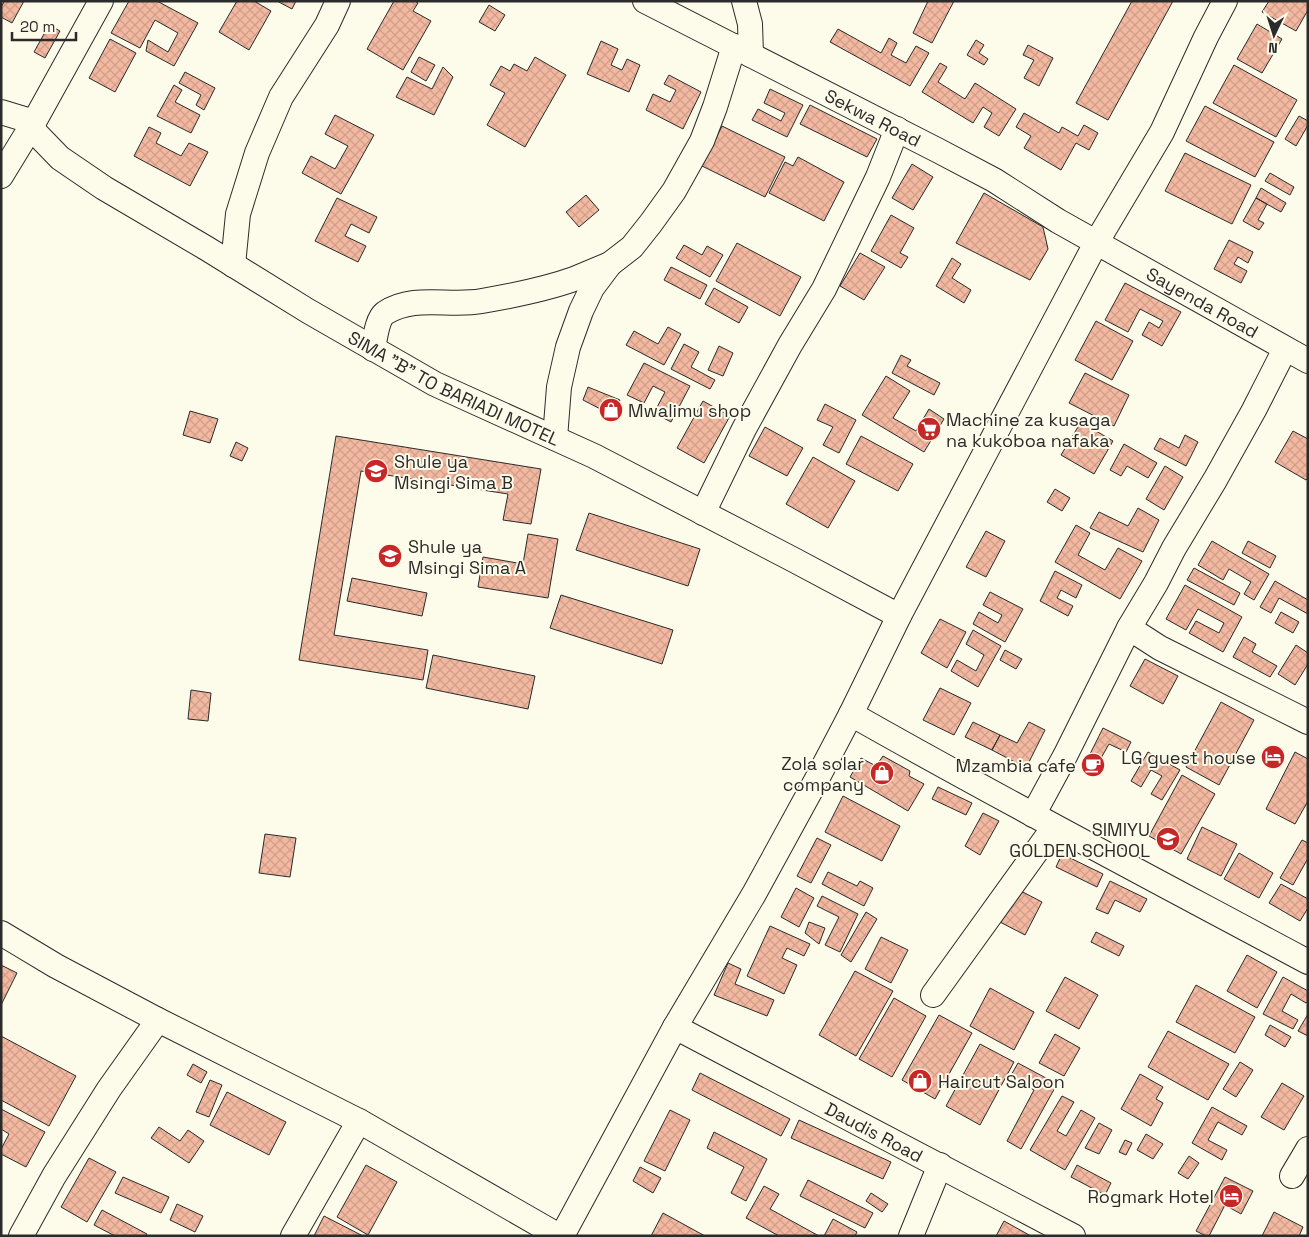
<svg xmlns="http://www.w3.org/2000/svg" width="1309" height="1237" font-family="'Space Grotesk',sans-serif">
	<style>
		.building { fill: url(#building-cross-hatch); stroke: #2b2b2b }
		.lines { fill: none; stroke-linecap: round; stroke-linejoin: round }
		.minor-casing { stroke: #2b2b2b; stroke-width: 26 }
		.minor { stroke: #fdfbea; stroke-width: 24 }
		.labels { text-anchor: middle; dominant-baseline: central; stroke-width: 4; stroke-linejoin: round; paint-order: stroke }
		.street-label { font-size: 18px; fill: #2b2b2b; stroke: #fdfbea }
		.poi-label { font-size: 18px; fill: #2b2b2b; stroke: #fdfbea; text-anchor: start }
	</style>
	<defs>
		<pattern id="building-cross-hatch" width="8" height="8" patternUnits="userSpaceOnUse" patternTransform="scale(1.25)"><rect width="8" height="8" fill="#f2b8a0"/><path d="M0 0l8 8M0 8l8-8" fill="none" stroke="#d09e8a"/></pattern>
	</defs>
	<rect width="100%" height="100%" fill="#fdfbea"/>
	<path class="building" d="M2,1h22l-12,22 -11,-6v-10l3,-5z
		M129,1h28l41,22 -24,43 -28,-15 2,-11 20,12 10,-19 -23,-13 -15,28 -29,-15z
		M237,1h17l17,10 -22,39 -30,-18z
		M277,1h19l-4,8z
		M394,1h21l3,2 -5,8 18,10 -28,49 -36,-21z
		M928,1h26l-22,42 -19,-10z
		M1132,1h41l-65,119 -32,-17z
		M1269,1h39v9l-12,21 -34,-19z
		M489,5l16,10 -10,16 -16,-9z
		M1257,24l25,15 -20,34 -25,-14z
		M49,25l11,6 -15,27 -11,-6z
		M838,29l43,24 8,-15 8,5 -6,12 15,8 10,-17 13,7 -19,33 -80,-44z
		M110,39l26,14 -21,39 -26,-14z
		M976,40l8,5 -5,8 9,6 -4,6 -17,-10z
		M601,41l17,8 -7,16 11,5 5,-11 13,6 -11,27 -42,-18z
		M1028,45l25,13 -14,28 -15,-8 10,-18 -11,-5z
		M419,57l16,8 -9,16 -15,-9z
		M535,57l31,18 -41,72 -38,-22 18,-32 -15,-8 11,-19 9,5 4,-7 13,7z
		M940,63l7,4 -9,15 27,17 10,-16 41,26 -17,27 -15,-9 8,-14 -9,-6 -10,16 -51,-31z
		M1234,65l63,35 -21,37 -63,-34z
		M443,67l10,10 -19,38 -38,-18 11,-20 25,12z
		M185,72l30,16 -11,22 -8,-5 5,-10 -22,-12z
		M669,75l32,17 -18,37 -37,-19 7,-16 17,8 6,-12 -12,-6z
		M174,85l8,5 -7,12 25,13 -9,18 -34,-17z
		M770,89l33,16 -16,32 -35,-17 6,-11 23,12 4,-8 -21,-10z
		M810,105l67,34 -10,18 -67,-33z
		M1205,106l69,36 -19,35 -69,-36z
		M1024,113l35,20 3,-6 16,9 6,-11 14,8 -9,17 -13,-7 -15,27 -37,-22 7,-12 -15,-9z
		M335,115l39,20 -33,59 -39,-21 9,-17 24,13 13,-23 -23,-12z
		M1299,116l9,5v4l-12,21 -11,-7z
		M722,126l63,31 -20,40 -63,-31z
		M149,127l12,6 -5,10 25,13 8,-13 19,9 -18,34 -56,-30z
		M1185,153l66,32 -19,39 -67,-33z
		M798,157l46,25 -20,39 -55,-28 16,-31 8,4z
		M912,164l21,13 -20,33 -21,-12z
		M1270,173l24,14 -4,8 -25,-14z
		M1261,188l25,15 -5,9 -25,-14z
		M984,193l59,34 5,22 -18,31 -74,-37z
		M586,195l13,15 -20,17 -13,-15z
		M337,198l40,19 -8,16 -18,-9 -6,12 21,10 -8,16 -43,-21z
		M1256,198l11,6 -9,16 6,3 -5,7 -16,-9z
		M891,215l23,13 -14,25 8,4 -7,11 -30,-17z
		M1229,240l24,12 -5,11 -10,-6 -4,7 13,7 -6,12 -27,-14z
		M737,243l64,34 -21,39 -64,-35z
		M684,245l18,10 5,-9 16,9 -13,22 -34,-19z
		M860,253l25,14 -21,33 -24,-14z
		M952,258l9,6 -9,14 19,12 -7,13 -28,-17z
		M671,267l36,18 -7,14 -36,-19z
		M1125,283l56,29 -19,34 -20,-11 7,-13 10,6 4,-7 -23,-12 -12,23 -23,-12z
		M714,288l34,19 -9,16 -34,-19z
		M1096,321l37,20 -21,39 -37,-20z
		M668,327l13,7 -17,31 -38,-20 8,-14 24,13z
		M684,344l15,8 -8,15 24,13 -5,9 -39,-20z
		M719,346l14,7 -10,23 -15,-6z
		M901,355l10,5 -4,6 33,17 -6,12 -42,-22z
		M644,363l46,23 -19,36 -17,-9 11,-21 -12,-6 -9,17 -17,-8z
		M1085,373l44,22 -15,31 -45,-23z
		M886,376l24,15 -17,27 23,13 13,-22 15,10 -20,33 -62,-37z
		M588,387l32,13 -8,15 -29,-15z
		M703,401l27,15 -26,47 -27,-15z
		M825,404l31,16 -17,33 -16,-8 10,-18 -16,-7z
		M190,411l28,8 -8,24 -27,-8z
		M1081,422l32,19 -19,33 -33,-19z
		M765,427l38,21 -16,28 -38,-20z
		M1293,431l15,8v39l-2,2 -31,-18z
		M1185,435l13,7 -12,24 -32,-17 6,-11 19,10z
		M336,436l205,33 -10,55 -28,-4 5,-26 -147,-23 -27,164 94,15 -5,30 -124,-20z
		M861,436l52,28 -15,27 -52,-27z
		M236,442l12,6 -6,13 -12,-5z
		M1124,444l33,19 -9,15 -21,-12 -6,10 -11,-6z
		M813,457l42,24 -27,47 -42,-24z
		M1165,466l18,11 -19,33 -18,-11z
		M1055,489l15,9 -8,13 -15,-9z
		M1138,508l21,12 -16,32 -53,-24 9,-16 29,14z
		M589,513l111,36 -12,37 -112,-36z
		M1076,525l14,8 -12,22 27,15 13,-22 24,13 -22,38 -65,-37z
		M986,531l19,10 -19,36 -20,-10z
		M528,534l30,5 -10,59 -70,-11 5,-30 40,7z
		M1212,541l57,33 -15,26 -10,-6 7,-12 -22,-13 -6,11 -25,-15z
		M1248,541l28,15 -6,12 -28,-15z
		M1194,568l46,25 -6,12 -47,-25z
		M1055,571l27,14 -6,13 -15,-8 -4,8 16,8 -5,10 -28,-15z
		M352,578l75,15 -5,23 -75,-15z
		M1275,581l33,19v14l-29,-16 -8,15 -11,-6z
		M1185,585l57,32 -19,35 -34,-19 7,-12 23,12 5,-10 -26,-14 -12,21 -20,-11z
		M990,592l33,17 -18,33 -32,-18 6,-12 19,11 4,-8 -19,-10z
		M561,595l112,35 -11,34 -112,-36z
		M1281,612l18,10 -6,11 -18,-10z
		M940,619l26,13 -19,36 -26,-15z
		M973,630l28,16 -23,41 -27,-16 6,-11 19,11 8,-16 -18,-11z
		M1244,637l12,7 -4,8 25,14 -7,11 -37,-20z
		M1296,645l12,8v11l-13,21 -17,-11z
		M1005,650l17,9 -6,10 -16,-9z
		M433,655l102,21 -7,33 -102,-21z
		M1145,659l33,17 -15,28 -33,-18z
		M940,688l31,15 -17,32 -31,-15z
		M191,690l20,3 -3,28 -20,-2z
		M1221,702l33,18 -35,65 -33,-18z
		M973,722l27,13 -8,15 -27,-13z
		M1029,722l16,8 -19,38 -34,-18 8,-15 17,8z
		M1103,728l28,14 -5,10 -17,-8 -13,23 -10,-5z
		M1148,752l32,18 -18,30 -11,-6 11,-18 -11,-6 -10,17 -10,-6z
		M1295,752l13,7v42l-13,23 -29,-15z
		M883,756l27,15 -1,5 15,8 -16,27 -58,-34 11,-19 15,8z
		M1182,775l33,19 -34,60 -32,-18z
		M938,787l34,16 -6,12 -34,-16z
		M843,796l57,30 -18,35 -57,-29z
		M983,813l16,8 -19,34 -15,-9z
		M1202,827l35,17 -16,32 -34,-17z
		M265,834l31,4 -6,39 -31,-4z
		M817,838l14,7 -20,38 -14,-7z
		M1302,840l6,3v17h-1l-14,25 -13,-7z
		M1239,853l34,20 -14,25 -35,-19z
		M1062,854l41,20 -6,13 -41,-20z
		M828,872l29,14 3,-5 13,7 -9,18 -42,-22z
		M1110,881l37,18 -7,13 -25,-12 -7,14 -12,-5z
		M1281,884l27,15v9l-8,13 -31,-18z
		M796,888l18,10 -15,29 -18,-10z
		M1017,889l25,13 -17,33 -25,-13z
		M822,896l36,18 -18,38 -15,-7 14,-28 -22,-11z
		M866,912l11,7 -26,43 -10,-7z
		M809,922l16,6 -6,16 -14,-11z
		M770,926l40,18 -6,12 -17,-8 -5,10 15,7 -13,29 -37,-18z
		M1096,932l28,14 -5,10 -28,-14z
		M881,937l27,13 -17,33 -26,-14z
		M1247,955l30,17 -20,36 -30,-17z
		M728,963l13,6 -6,15 39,16 -7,16 -53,-21z
		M1,965l16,8 -16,32z
		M855,971l38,20 -37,65 -37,-21z
		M1065,977l33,18 -19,34 -33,-18z
		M1283,977l25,14v10l-2,2 -15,-9 -9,17 16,9 -5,9 -30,-15z
		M1196,985l59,32 -20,36 -59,-31z
		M990,988l44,24 -20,38 -44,-24z
		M894,998l32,18 -34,61 -33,-18z
		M1308,1014v22l-10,-5z
		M939,1015l33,18 -37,66 -33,-19z
		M1270,1025l21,12 -6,10 -20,-12z
		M1168,1031l61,33 -21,36 -60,-33z
		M1055,1034l25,14 -16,28 -25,-13z
		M1,1036l75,40 -27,50 -48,-26z
		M980,1044l34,18 -34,63 -34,-19z
		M1240,1062l13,8 -17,27 -13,-8z
		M1018,1063l39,21 -36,65 -14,-8 27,-51 -24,-13z
		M193,1064l14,8 -6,11 -14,-8z
		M700,1073l90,46 -9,17 -89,-46z
		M1140,1074l23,13 -7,12 7,4 -12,23 -30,-17z
		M210,1080l12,5 -13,32 -13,-5z
		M1282,1083l22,13 -20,34 -23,-13z
		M227,1092l59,30 -17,33 -59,-30z
		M1062,1096l12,6 -17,29 9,5 15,-26 14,8 -30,52 -35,-20z
		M1212,1107l35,19 -5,9 -24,-13 -10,18 19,10 -5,10 -30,-17z
		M1,1109l44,23 -19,35 -25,-13v-5l8,-15 -8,-5z
		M670,1110l20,10 -25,51 -21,-10z
		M799,1120l92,42 -8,17 -92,-41z
		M1099,1123l13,7 -13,24 -14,-6z
		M159,1127l21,14 8,-11 16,11 -15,22 -38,-25z
		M714,1132l53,27 -21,42 -15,-8 13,-26 -37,-19z
		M1146,1134l17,10 -10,15 -16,-9z
		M1125,1140l7,3 -6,12 -7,-3z
		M1189,1156l10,7 -11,16 -10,-6z
		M89,1158l27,14 -29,50 -26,-15z
		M366,1165l31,17 -29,53 -31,-18z
		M1077,1165l34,18 -6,12 -34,-18z
		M640,1167l21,11 -8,15 -20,-12z
		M123,1177l46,20 -8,16 -46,-20z
		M1225,1177l28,14 -12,23 -16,-9 -16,31h-3l-10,-5z
		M808,1180l65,33 -8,15 -65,-32z
		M764,1186l15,8 -9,15 49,27h-40l-33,-18z
		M871,1193l17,11 -6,8 -16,-11z
		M177,1204l26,12 -8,16 -25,-12z
		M102,1210l45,24 -1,2h-31l-21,-11z
		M1274,1212l29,15 -4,9h-37z
		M663,1213l42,23h-54z
		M324,1216l39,20h-49z
		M833,1219l24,13 -2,4h-31z
		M1004,1221l27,15h-35z"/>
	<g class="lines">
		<g class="minor-casing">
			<g id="minor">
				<path id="s1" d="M645,1l292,149 57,30 64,41 250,140"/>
				<path d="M744,1l6,23 1,31"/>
				<path d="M1,112l33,10"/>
				<path id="s2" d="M30,127l30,31 44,30 102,60 102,63 127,73 159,72 200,104 105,56"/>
				<path d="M1,176l33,-54 67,-121"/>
				<path d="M233,265l5,-51 19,-61 24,-56 46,-72 11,-24"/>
				<path d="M373,349c2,-10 4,-30 12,-36 29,-19 64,-6 97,-12 29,-5 64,-12 92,-22 12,-5 24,-10 36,-15"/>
				<path d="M555,438l4,-51 9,-40 13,-36 11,-23 18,-24 22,-17 19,-24 23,-32 28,-50 13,-34 19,-61"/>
				<path d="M703,513l41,-84 46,-84 34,-56 54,-112 19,-48"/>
				<path d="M1129,628l31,20 148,74"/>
				<path d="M851,714c151,86 304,166 457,248"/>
				<path d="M1033,815l32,-59 64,-128 27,-45 18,-35 41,-68 39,-70 31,-61"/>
				<path d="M1,933l55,33 102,54 201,101 200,115"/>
				<path d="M933,995l121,-168"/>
				<path id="s3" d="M675,1027l398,209"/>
				<path d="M1292,1176l16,-27"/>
				<path d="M21,1236l33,-60 55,-87 49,-69"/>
				<path d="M293,1236l66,-115"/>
				<path d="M562,1236l113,-209 79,-133 64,-117 33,-63 48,-98 197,-373 66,-111 44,-95 19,-36"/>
				<path d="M911,1236l29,-71"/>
			</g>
		</g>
		<use href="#minor" class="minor"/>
	</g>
	<defs>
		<g id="shop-disc" transform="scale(1.25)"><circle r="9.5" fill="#c62828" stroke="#fdfbea"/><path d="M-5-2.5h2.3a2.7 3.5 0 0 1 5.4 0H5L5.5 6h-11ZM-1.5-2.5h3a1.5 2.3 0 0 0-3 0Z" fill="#fff"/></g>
		<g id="supermarket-disc" transform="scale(1.25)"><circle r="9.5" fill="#c62828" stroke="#fdfbea"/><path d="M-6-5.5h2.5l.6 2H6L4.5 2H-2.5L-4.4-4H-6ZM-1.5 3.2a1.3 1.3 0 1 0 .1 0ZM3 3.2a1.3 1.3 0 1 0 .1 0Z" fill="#fff"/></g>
		<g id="school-disc" transform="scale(1.25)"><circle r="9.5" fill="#c62828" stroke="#fdfbea"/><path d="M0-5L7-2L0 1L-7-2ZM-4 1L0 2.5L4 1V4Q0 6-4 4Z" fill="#fff"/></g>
		<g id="hotel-disc" transform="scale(1.25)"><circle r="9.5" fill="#c62828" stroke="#fdfbea"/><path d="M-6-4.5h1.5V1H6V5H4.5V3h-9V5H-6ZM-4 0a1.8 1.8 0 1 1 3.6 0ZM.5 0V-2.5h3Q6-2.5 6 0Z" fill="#fff"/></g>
		<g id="cafe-disc" transform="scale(1.25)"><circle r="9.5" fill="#c62828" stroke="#fdfbea"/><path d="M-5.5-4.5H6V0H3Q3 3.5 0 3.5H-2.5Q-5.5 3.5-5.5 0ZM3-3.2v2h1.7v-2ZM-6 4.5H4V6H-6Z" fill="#fff"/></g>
	</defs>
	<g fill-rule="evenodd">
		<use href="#shop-disc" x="611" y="410"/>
		<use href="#supermarket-disc" x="929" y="429"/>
		<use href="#school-disc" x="376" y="471"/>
		<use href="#school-disc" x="390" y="556"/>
		<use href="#hotel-disc" x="1273" y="757"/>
		<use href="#cafe-disc" x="1093" y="765"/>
		<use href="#shop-disc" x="882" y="773"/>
		<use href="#school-disc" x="1168" y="839"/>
		<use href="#shop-disc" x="920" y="1081"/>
		<use href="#hotel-disc" x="1231" y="1196"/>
	</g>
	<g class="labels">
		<g class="street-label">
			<text stroke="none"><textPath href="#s1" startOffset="256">Sekwa Road</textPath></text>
			<text stroke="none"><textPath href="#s1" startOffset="634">Sayenda Road</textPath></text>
			<text stroke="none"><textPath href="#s2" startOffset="500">SIMA "B" TO BARIADI MOTEL</textPath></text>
			<text stroke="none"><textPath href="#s3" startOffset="225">Daudis Road</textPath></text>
		</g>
		<g class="poi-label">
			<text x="628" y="410">Mwalimu shop</text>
			<text x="946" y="419">Machine za kusaga<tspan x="946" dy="21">na kukoboa nafaka</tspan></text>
			<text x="394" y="461">Shule ya<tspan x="394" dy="21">Msingi Sima B</tspan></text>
			<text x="408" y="546">Shule ya<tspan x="408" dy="21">Msingi Sima A</tspan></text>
			<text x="1256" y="757" text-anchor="end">LG guest house</text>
			<text x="864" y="763" text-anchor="end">Zola solar<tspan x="864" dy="21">company</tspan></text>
			<text x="1076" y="765" text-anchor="end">Mzambia cafe</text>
			<text x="1150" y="829" text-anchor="end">SIMIYU<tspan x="1150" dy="21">GOLDEN SCHOOL</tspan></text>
			<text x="938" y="1081">Haircut Saloon</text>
			<text x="1214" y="1196" text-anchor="end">Rogmark Hotel</text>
		</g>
	</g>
	<rect width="1309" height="1237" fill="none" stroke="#2b2b2b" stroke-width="5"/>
	<g transform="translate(1274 35) rotate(184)" stroke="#fdfbea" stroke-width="4" paint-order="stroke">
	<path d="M0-4L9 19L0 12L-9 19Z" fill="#2b2b2b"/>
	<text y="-8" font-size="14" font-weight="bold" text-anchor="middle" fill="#2b2b2b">N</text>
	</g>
	<path d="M12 32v8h64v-8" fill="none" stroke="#2b2b2b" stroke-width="2.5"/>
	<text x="20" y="32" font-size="15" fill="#2b2b2b" stroke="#fdfbea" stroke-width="4" paint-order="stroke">20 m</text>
</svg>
